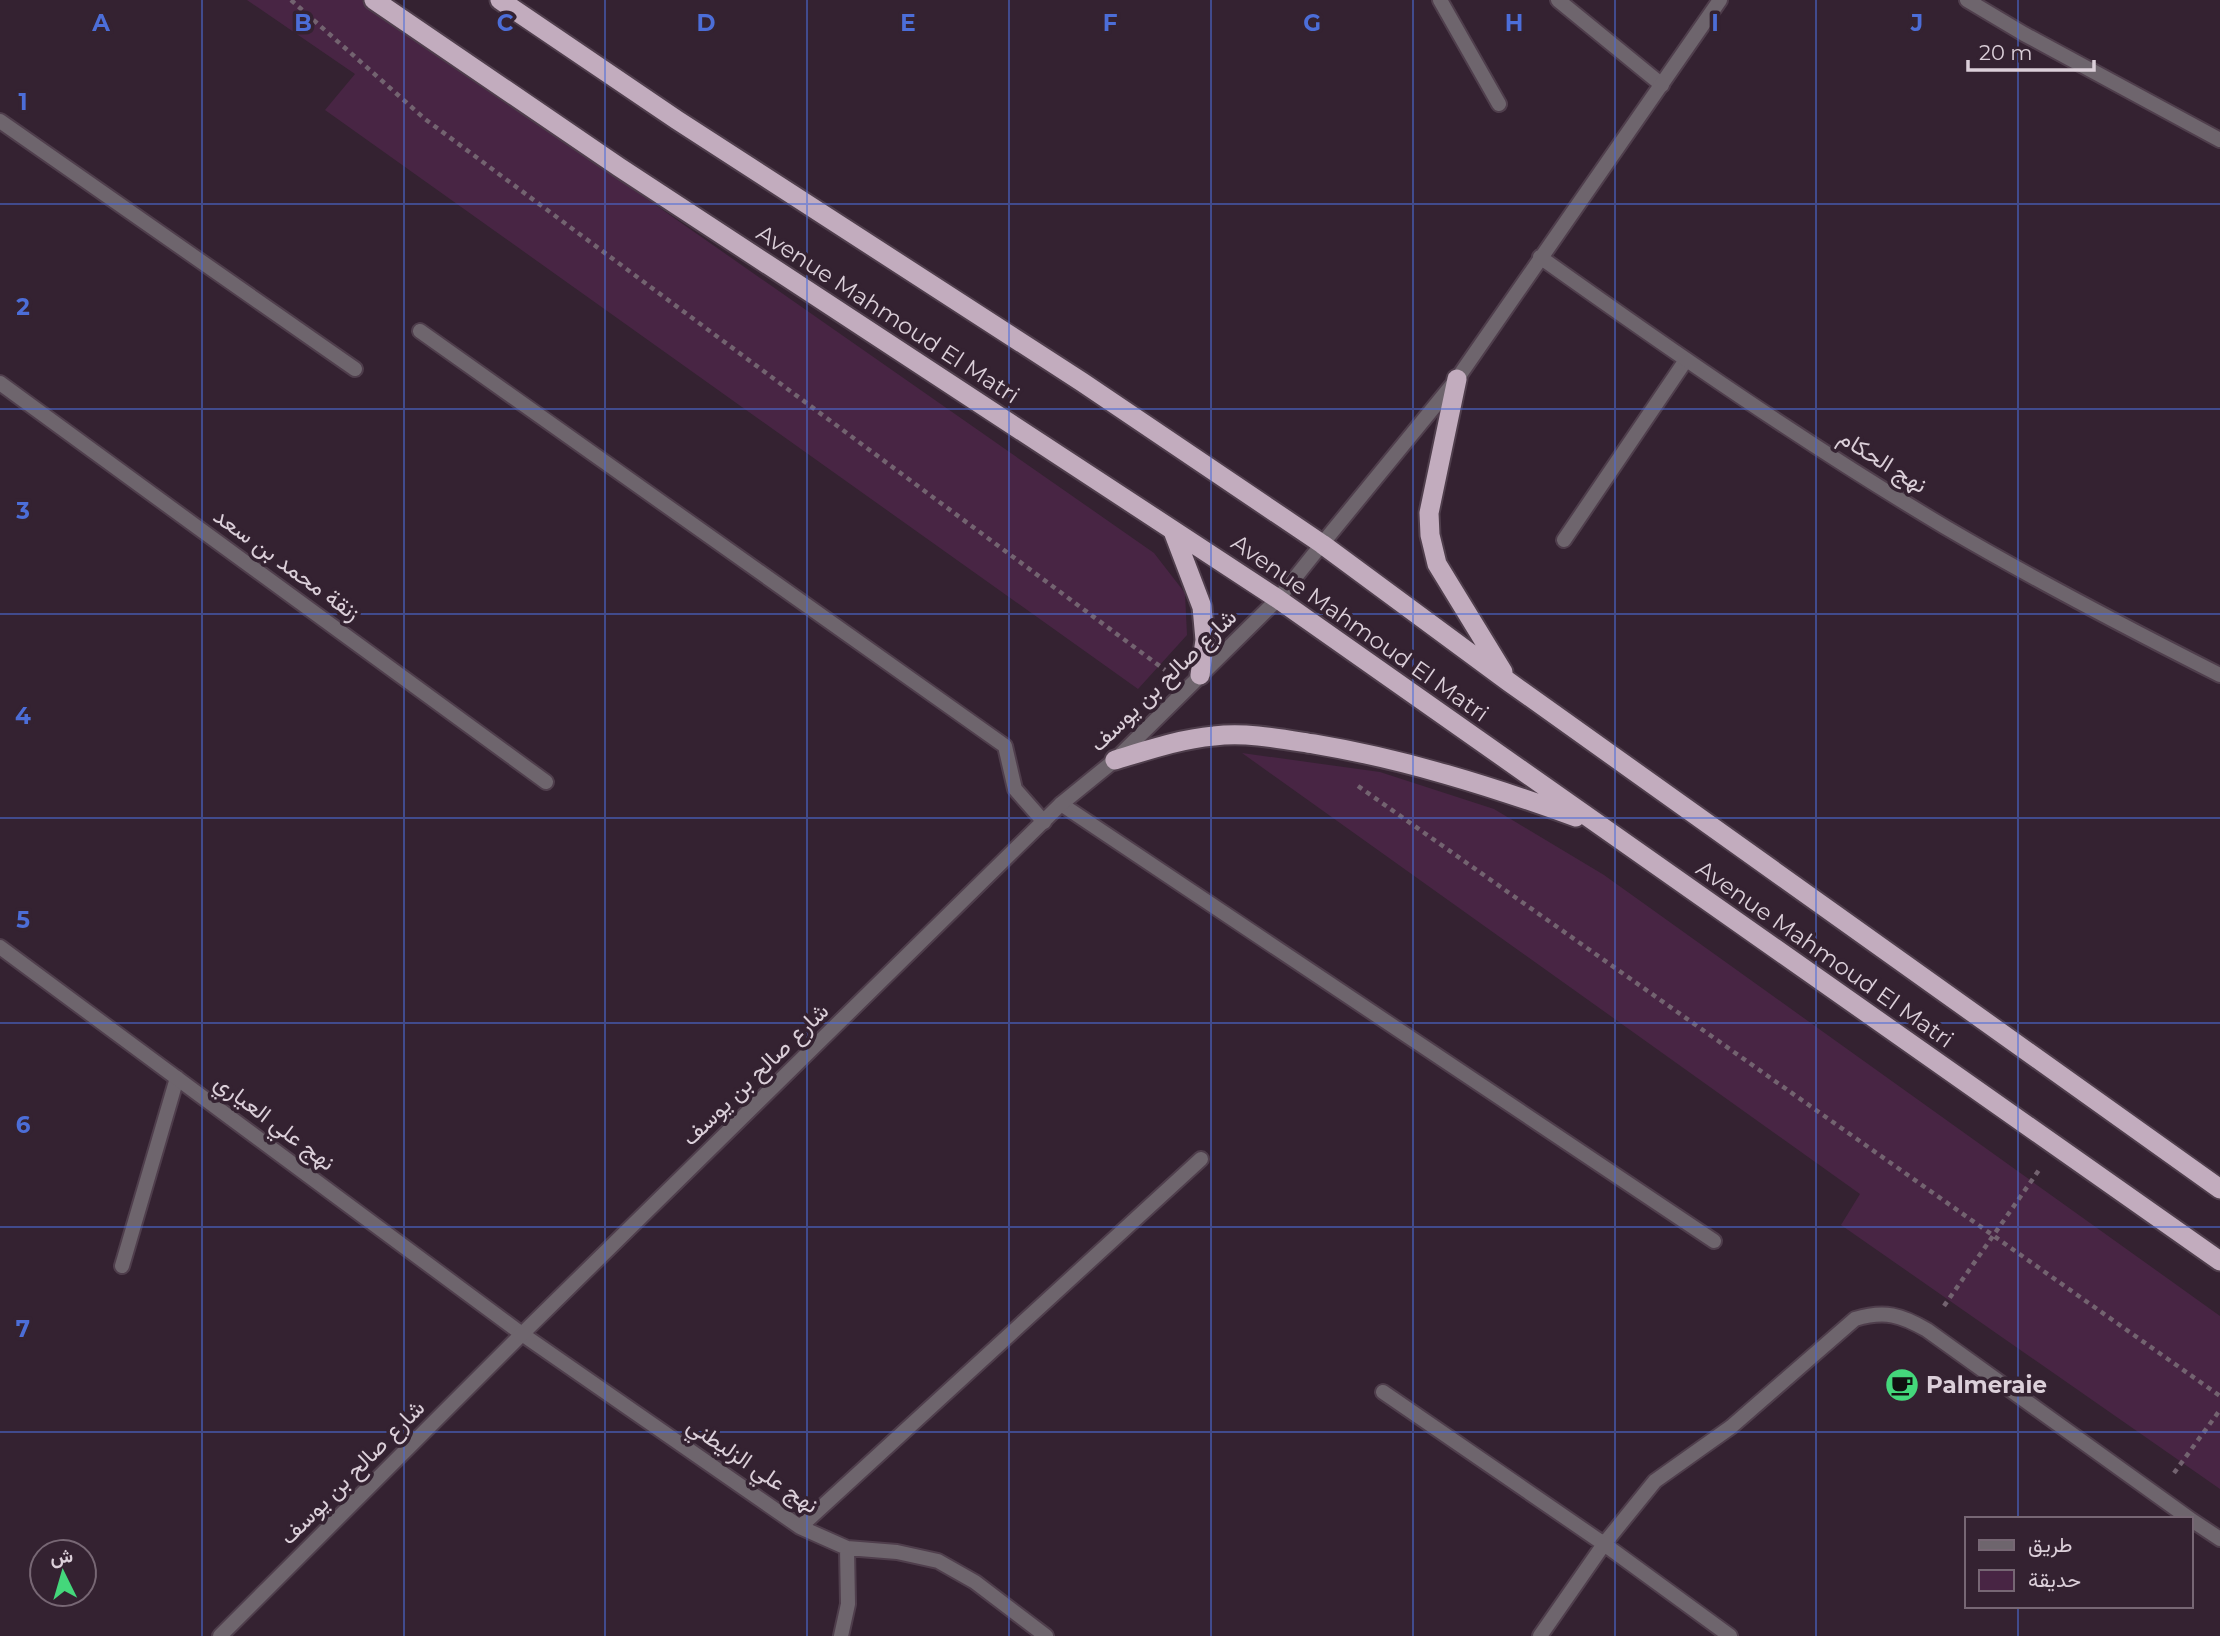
<svg xmlns="http://www.w3.org/2000/svg" width="2220" height="1636" font-family="Montserrat,Vazirmatn,sans-serif">
	<style>
		.green { fill: #482544 }
		.lines { fill: none; stroke-linecap: round; stroke-linejoin: round }
		.service-casing { stroke: #4f3e4c; stroke-width: 18 }
		.minor-casing { stroke: #4f3e4c; stroke-width: 18 }
		.tertiary-casing { stroke: #4f3e4c; stroke-width: 18 }
		.trunk-casing { stroke: #4f3e4c; stroke-width: 23 }
		.path { stroke: #736370; stroke-width: 4.5; stroke-dasharray: 5 5; stroke-linecap: butt }
		.service { stroke: #6e656d; stroke-width: 14 }
		.minor { stroke: #6e656d; stroke-width: 14 }
		.tertiary { stroke: #6e656d; stroke-width: 14 }
		.trunk { stroke: #c2acbe; stroke-width: 19 }
		.grid { fill: none; stroke: #4c6ed8; stroke-width: 2; stroke-opacity: 0.55 }
		.labels { text-anchor: middle; dominant-baseline: central; stroke-width: 7; stroke-linejoin: round; paint-order: stroke }
		.street-label { font-size: 23px; fill: #dbcfd9; stroke: #342231 }
		.poi-label { font-size: 23px; font-weight: bold; fill: #dbcfd9; stroke: #342231; text-anchor: start }
		.grid-label { font-size: 23px; text-anchor: middle; font-weight: bold; fill: #4c6ed8; stroke: #342231; stroke-width: 7; stroke-linejoin: round; paint-order: stroke }
	</style>
	<rect width="100%" height="100%" fill="#342231"/>
	<path class="green" d="M247,0h115l792,553 31,40 2,42 -49,54 -813,-579 30,-36z
		M1242,753l138,19 114,37 110,66 616,441v173l-379,-264 19,-31z"/>
	<g class="lines">
		<g class="service-casing">
			<path id="service" d="M1440,0l59,104
				M1558,0l104,85
				M0,121l355,248
				M420,331l585,415 10,43 29,33
				M1564,540l122,-180
				M122,1266l55,-188"/>
		</g>
		<g class="minor-casing">
			<path id="minor" d="M1967,0l57,34 196,106
				M1540,257c132,94 266,187 405,270 90,53 182,101 275,148
				M0,383l546,399
				M1322,544l135,-165 263,-379
				M1061,804l653,437
				M0,947l522,387 278,193 47,21 50,4 41,9 37,21 71,54
				M1383,1392l221,152 126,92
				M2190,1519l30,20
				M800,1527l401,-368
				M841,1636l7,-32 -1,-56
				M1540,1636l64,-92 51,-63 76,-54 124,-108c30,-9 46,-4 72,11l263,189"/>
		</g>
		<g class="tertiary-casing">
			<path id="tertiary" d="M220,1636l302,-302 539,-530 54,-44 163,-161 44,-55"/>
		</g>
		<g class="trunk-casing">
			<path id="trunk" d="M374,0l245,167 659,432 942,662
				M500,0l177,120 405,262 240,162 187,138 711,507
				M1457,379l-28,134 1,22 7,29 66,108
				M1173,531l29,76 3,33 -5,35
				M1115,760c33,-10 65,-21 99,-24 33,-4 68,3 100,8 90,15 176,42 262,73"/>
		</g>
		<path class="path" d="M291,0l134,119 740,551
			M1358,786l862,610
			M1944,1306l95,-136
			M2174,1473l46,-63"/>
		<use href="#service" class="service"/>
		<use href="#minor" class="minor"/>
		<use href="#tertiary" class="tertiary"/>
		<use href="#trunk" class="trunk"/>
	</g>
	<path class="grid" d="M202,0v1636M404,0v1636M605,0v1636M807,0v1636M1009,0v1636M1211,0v1636M1413,0v1636M1615,0v1636M1816,0v1636M2018,0v1519M0,204h2220M0,409h2220M0,614h2220M0,818h2220M0,1023h2220M0,1227h2220M0,1432h2220M2018,1606v30"/>
	<defs>
		<g id="cafe-disc" transform="scale(1.75)"><circle r="9.5" fill="#44d77b" stroke="#342231"/><path d="M-5.5-4.5H6V0H3Q3 3.5 0 3.5H-2.5Q-5.5 3.5-5.5 0ZM3-3.2v2h1.7v-2ZM-6 4.5H4V6H-6Z" fill="#111"/></g>
	</defs>
	<g fill-rule="evenodd">
		<use href="#cafe-disc" x="1902" y="1385"/>
	</g>
	<g class="labels">
		<g class="street-label">
			<text transform="translate(888 314) rotate(33)">Avenue Mahmoud El Matri</text>
			<text transform="translate(1883 461) rotate(32)">نهج الحكام</text>
			<text transform="translate(287 564) rotate(36)">زنقة محمد بن سعد</text>
			<text transform="translate(1360 628) rotate(35)">Avenue Mahmoud El Matri</text>
			<text transform="translate(1163 680) rotate(-44)">شارع صالح بن يوسف</text>
			<text transform="translate(1825 954) rotate(35)">Avenue Mahmoud El Matri</text>
			<text transform="translate(755 1074) rotate(-44)">شارع صالح بن يوسف</text>
			<text transform="translate(275 1122) rotate(37)">نهج علي العياري</text>
			<text transform="translate(753 1465) rotate(34)">نهج علي الزليطني</text>
			<text transform="translate(352 1472) rotate(-45)">شارع صالح بن يوسف</text>
		</g>
		<g class="poi-label">
			<text x="1926" y="1385">Palmeraie</text>
		</g>
	</g>
	<g class="grid-label">
		<text x="101" y="31">A</text>
		<text x="303" y="31">B</text>
		<text x="505" y="31">C</text>
		<text x="706" y="31">D</text>
		<text x="908" y="31">E</text>
		<text x="1110" y="31">F</text>
		<text x="1312" y="31">G</text>
		<text x="1514" y="31">H</text>
		<text x="1715" y="31">I</text>
		<text x="1917" y="31">J</text>
		<text x="23" y="110">1</text>
		<text x="23" y="315">2</text>
		<text x="23" y="519">3</text>
		<text x="23" y="724">4</text>
		<text x="23" y="928">5</text>
		<text x="23" y="1133">6</text>
		<text x="23" y="1337">7</text>
	</g>
	<rect x="1965" y="1517" width="228" height="91" fill="#342231" stroke="#776774" stroke-width="2"/>
	<rect x="1979" y="1540" width="35" height="10" fill="#6e656d" stroke="#776774" stroke-width="2"/>
	<text x="2028" y="1552" font-size="21" fill="#dbcfd9">طريق</text>
	<rect x="1979" y="1570" width="35" height="21" fill="#482544" stroke="#776774" stroke-width="2"/>
	<text x="2028" y="1587" font-size="21" fill="#dbcfd9">حديقة</text>
	<g transform="translate(63 1573) rotate(355)"><circle r="33" fill="#342231" stroke="#776774" stroke-width="2"/>
	<path d="M0-5L12 26L0 18L-12 26Z" fill="#44d77b"/>
	<text y="-10" font-size="19" font-weight="bold" text-anchor="middle" fill="#dbcfd9">ش</text>
	</g>
	<path d="M1968 60v10h126v-10" fill="none" stroke="#dbcfd9" stroke-width="3.5"/>
	<text x="1979" y="60" font-size="21" fill="#dbcfd9" stroke="#342231" stroke-width="5" paint-order="stroke">20 m</text>
</svg>
